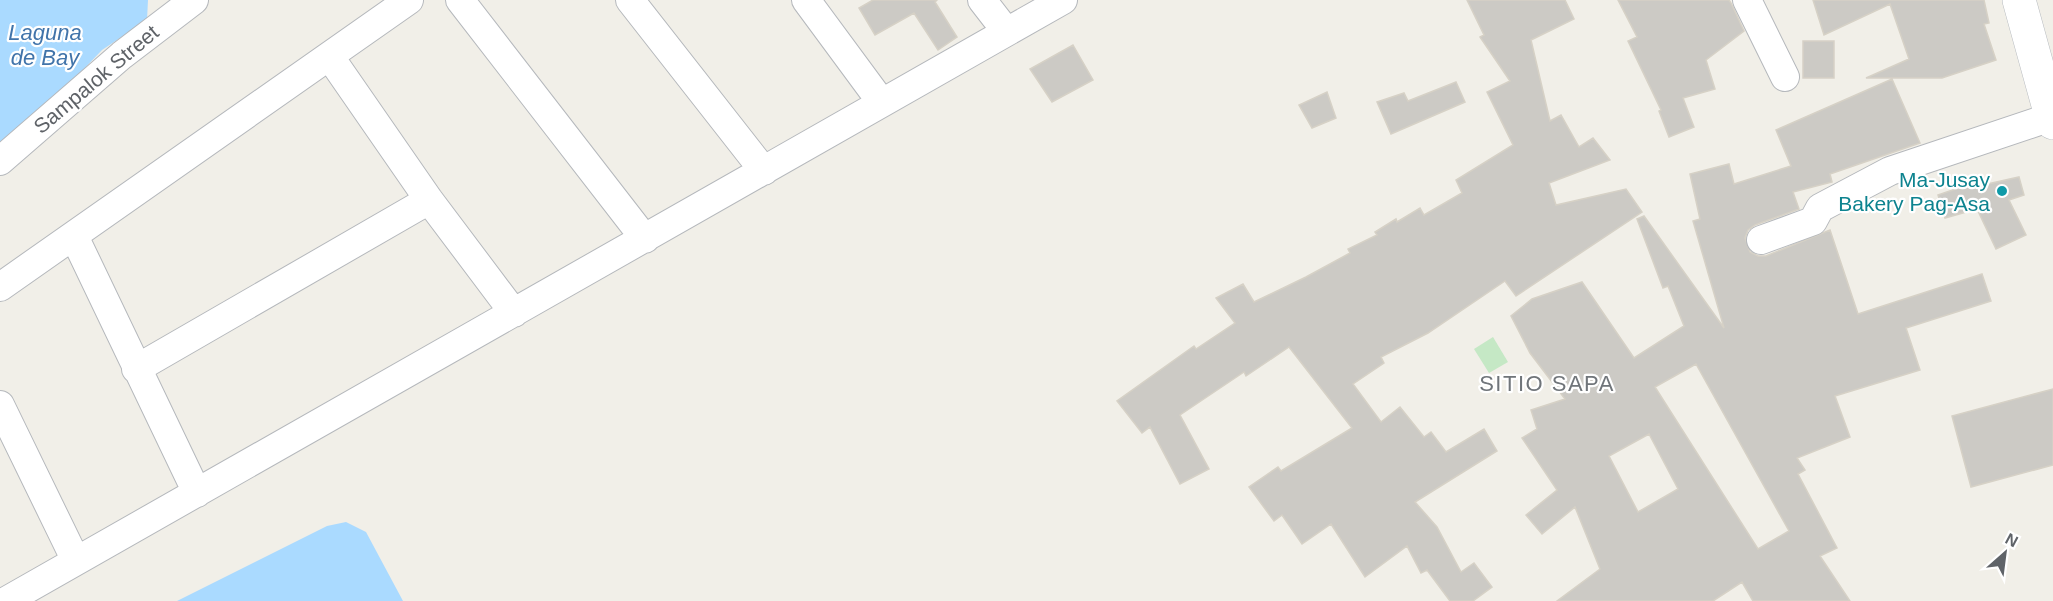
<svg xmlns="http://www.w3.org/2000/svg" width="2053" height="601" font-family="Helvetica,sans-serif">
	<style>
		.green { fill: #c5e8c5 }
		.water { fill: #aadaff }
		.building { fill: #cccac5; stroke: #d6d1c6; stroke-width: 1.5; fill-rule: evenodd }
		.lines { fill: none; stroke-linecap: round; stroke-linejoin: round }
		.street-casing { stroke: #b5b8bc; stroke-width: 30 }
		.secondary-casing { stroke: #b6babf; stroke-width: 34 }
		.street { stroke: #fff; stroke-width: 28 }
		.secondary { stroke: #fff; stroke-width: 33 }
		.culture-dot { fill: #0f9aa8; stroke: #fff; stroke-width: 2 }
		.labels { text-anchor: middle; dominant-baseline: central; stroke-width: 4.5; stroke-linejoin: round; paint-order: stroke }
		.street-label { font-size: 21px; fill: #5f6368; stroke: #fff }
		.culture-label { font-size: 21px; fill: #0d838f; stroke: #fff; text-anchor: end }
		.water-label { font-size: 22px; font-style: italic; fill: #4174aa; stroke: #fff }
		.neighbourhood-label { font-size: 22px; letter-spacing: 1.5px; fill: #70757a; stroke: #fff }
	</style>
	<rect width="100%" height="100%" fill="#f1efe8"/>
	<path class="green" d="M1493,337l15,25 -19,11 -15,-24z"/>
	<path class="water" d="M0,0h148l-1,20 -45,30 -87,91 -15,9z
		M346,522l20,10 37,69h-226l150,-75z"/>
	<path class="building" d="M873,0h64l-2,2 22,35 -19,13 -24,-37 -39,22 -16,-27z
		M1467,0h98l9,19 -43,21 19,81 11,-6 18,32 14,-9 17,22 -61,23 7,22 70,-16 16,23 -126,84 -11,-15 -77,52 -47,24 3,6 -31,21 28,38 19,-15 24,30 7,-5 15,20 38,-23 13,22 -82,51 22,25 24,45 13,-9 18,24 -19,14h-23l-23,-31 -6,3 -14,-27 -42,31 -34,-53 -29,20 -20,-29 -8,6 -25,-34 29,-20 3,4 71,-43 -63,-81 -43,29 -2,-4 -64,43 29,54 -29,15 -30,-57 -8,6 -25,-32 77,-55 2,3 39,-26 -19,-25 27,-14 11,18 52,-25 44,-24 -2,-4 29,-14 -2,-3 21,-13 1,3 23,-14 4,7 38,-22 -6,-13 57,-35 -26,-53 23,-11 -30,-44 4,-2z
		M1618,0h111l2,3 13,28 -38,29 9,29 -32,9 11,29 -25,10 -10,-26 2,-1 -33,-69 9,-4z
		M1813,0h171l5,23 -5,1 12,36 -54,18h-76l43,-19 -19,-55 -66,31z
		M1803,41h31v37h-31z
		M1073,45l20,35 -41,22 -22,-33z
		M1892,79l28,64 -90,31 2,8 -39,10 6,17 -44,16 -7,5 -3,8 5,14 8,4h8l64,-26 28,84 124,-40 9,27 -85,27 14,42 -85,26 15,41 -53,21 8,12 -7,4 39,74 -17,8 30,45h-97l-11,-19 -29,19h-156l43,-32 -25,-62 -33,27 -16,-19 31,-25 -35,-52 15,-9 -6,-19 34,-11 -35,-46 -19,-37 21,-17 50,-17 52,76 50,-32 -16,-40 -5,2 -26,-69 7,-3 80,112 -31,-107 7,-2 -10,-45 39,-10 5,20 57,-18 -15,-36zM1696,364l93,167 -31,18 -103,-162zM1649,434l29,55 -40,23 -29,-56z
		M1456,82l9,20 -74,32 -14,-32 27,-9 4,8z
		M1327,92l9,26 -24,10 -13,-23z
		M2019,177l5,18 -15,5 17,35 -30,14 -19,-40 -32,9 -7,-23 35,-12 1,4z
		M2053,389v76l-82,22 -19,-71z"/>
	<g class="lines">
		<g class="street-casing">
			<path id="street" d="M460,0l185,239
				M630,0l134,171
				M806,0l76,103
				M982,0l24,31
				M1747,0l38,77
				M330,57l99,143 85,113
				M0,161l122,-106 72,-55
				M74,236l123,257
				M1761,240l52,-19 7,-13 70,-37 161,-54
				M0,287l409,-287
				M136,369l293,-169
				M0,405l76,156
				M6,601l1057,-601"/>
		</g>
		<g class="secondary-casing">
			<path id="secondary" d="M2019,0l34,123"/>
		</g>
		<use href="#street" class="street"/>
		<use href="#secondary" class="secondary"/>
	</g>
	<circle class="culture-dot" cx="2002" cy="191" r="6"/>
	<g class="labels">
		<g class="street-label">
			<text transform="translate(96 79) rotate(-40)">Sampalok Street</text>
		</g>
		<g class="culture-label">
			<text x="1990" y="179">Ma-Jusay<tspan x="1990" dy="24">Bakery Pag-Asa</tspan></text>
		</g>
		<g class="water-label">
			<text x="45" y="32">Laguna<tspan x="45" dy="25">de Bay</tspan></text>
		</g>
		<g class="neighbourhood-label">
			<text x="1547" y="383">SITIO SAPA</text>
		</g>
	</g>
	<g transform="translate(2005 553) rotate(28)" stroke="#ffffff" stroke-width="4.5" paint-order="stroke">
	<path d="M0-4.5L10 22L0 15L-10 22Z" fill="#5f6368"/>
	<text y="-9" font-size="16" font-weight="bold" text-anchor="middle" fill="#5f6368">N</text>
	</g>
</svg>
